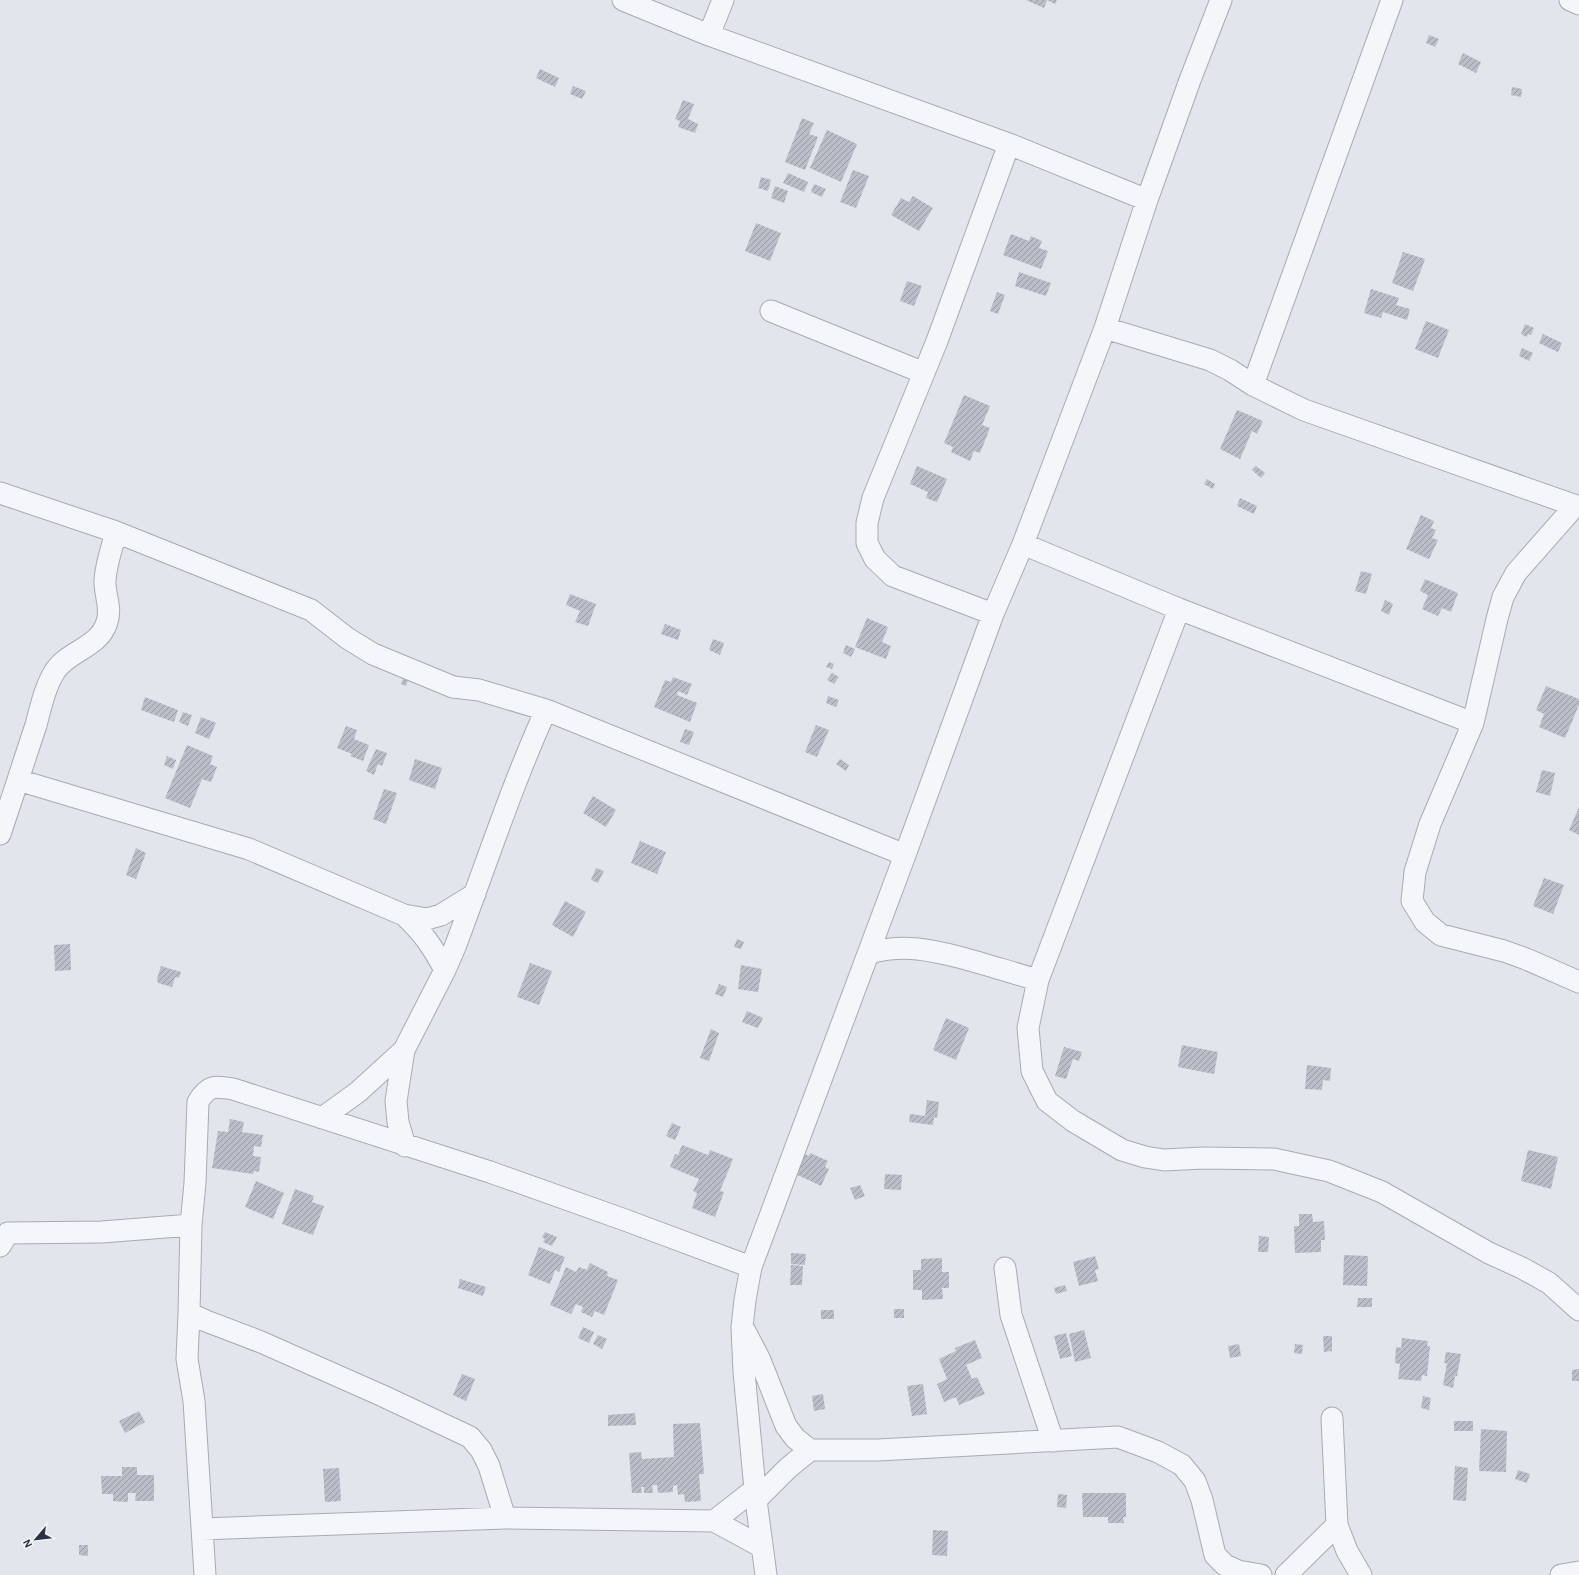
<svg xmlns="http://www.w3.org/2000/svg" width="1579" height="1575" font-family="'Alegreya Sans',sans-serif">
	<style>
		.building { fill: url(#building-hatch) }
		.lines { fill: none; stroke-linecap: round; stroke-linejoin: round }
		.minor-casing { stroke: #a7abb6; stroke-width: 23 }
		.minor { stroke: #f5f6f9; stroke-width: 21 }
	</style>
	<defs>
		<pattern id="building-hatch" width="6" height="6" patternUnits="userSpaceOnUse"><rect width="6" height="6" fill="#b9bec9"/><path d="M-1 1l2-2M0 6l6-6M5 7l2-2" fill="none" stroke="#969ba5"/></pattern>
	</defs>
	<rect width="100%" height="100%" fill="#e2e5eb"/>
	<path class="building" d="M1026,0h31l-2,4 -8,-4 -3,8z
		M1429,35l10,4 -4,8 -9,-4z
		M1463,53l18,9 -5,11 -18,-9z
		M540,69l19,9 -4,9 -19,-9z
		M573,86l13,5 -4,8 -12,-5z
		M1512,87l10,2 -1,8 -10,-2z
		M683,100l11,4 -6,15 10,5 -3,9 -17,-6 2,-6 -5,-2z
		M802,118l12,5 -5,11 9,3 -13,33 -20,-8z
		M827,130l30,14 -16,38 -31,-14z
		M853,170l16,6 -13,32 -16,-6z
		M788,173l20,9 -4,10 -21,-9z
		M761,177l10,3 -3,11 -10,-3z
		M814,184l12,5 -4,8 -11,-5z
		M775,186l13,5 -4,12 -13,-5z
		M913,196l20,12 -14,23 -28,-16 10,-17 8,4z
		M756,223l25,10 -11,28 -25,-10z
		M1011,234l18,7 2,-5 11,5 -3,7 9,3 -7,18 -38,-14z
		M1403,252l22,7 -12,32 -21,-8z
		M1019,272l32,11 -5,13 -31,-10z
		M907,281l15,5 -8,20 -14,-5z
		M1371,289l28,9 -3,7 14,4 -3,11 -24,-8 -2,6 -17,-5z
		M997,292l8,3 -7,19 -8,-3z
		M1426,321l23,9 -11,28 -23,-9z
		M1525,324l9,4 -3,7 -3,-1 -1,3 -6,-3z
		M1543,334l19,9 -4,9 -19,-9z
		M1522,348l11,5 -4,8 -10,-5z
		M964,395l26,11 -8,19 8,3 -10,25 -6,-2 -4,10 -19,-9 2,-5 -9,-4z
		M1237,410l26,11 -6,13 -5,-3 -12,28 -20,-10z
		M917,466l30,13 -10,23 -11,-4 2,-6 -18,-8z
		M1256,466l9,7 -4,5 -9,-8z
		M1207,479l8,5 -2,5 -9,-5z
		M1240,498l17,8 -3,8 -17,-8z
		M1421,515l13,6 -3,7 5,2 -4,8 6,2 -9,19 -23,-10z
		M1361,571l11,3 -6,20 -11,-3z
		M1425,579l33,14 -7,19 -9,-4 -4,8 -16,-7 6,-14 -8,-4z
		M570,594l26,10 -8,22 -13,-4 5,-11 -14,-6z
		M1385,600l8,4 -4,11 -8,-4z
		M867,618l21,9 -6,15 9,4 -5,13 -31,-12z
		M665,624l16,6 -3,10 -17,-6z
		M713,639l11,4 -4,12 -11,-5z
		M846,645l9,4 -4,8 -8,-4z
		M829,662l5,2 -2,5 -6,-2z
		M832,673l7,4 -5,7 -7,-4z
		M673,677l19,7 -5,11 -9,-4 -1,4 20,8 -7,19 -36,-15 11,-27 6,2z
		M403,679l5,1 -2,6 -5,-2z
		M1546,686l33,13v6l-14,33 -26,-11 5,-13 -8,-4z
		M828,696l11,4 -3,7 -10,-4z
		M145,697l33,13 -4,12 -33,-12z
		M183,712l9,3 -4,11 -9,-4z
		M201,717l15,6 -7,16 -14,-6z
		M816,725l13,5 -12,27 -12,-5z
		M346,726l11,4 -3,9 15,6 -6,16 -13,-5 2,-2 -15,-6z
		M685,729l9,3 -5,13 -9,-3z
		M187,745l26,11 -3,8 7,3 -6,15 -9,-3 -12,29 -25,-10z
		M376,749l11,4 -5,13 -4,-2 -4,11 -8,-4z
		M167,756l9,4 -3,9 -9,-4z
		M415,759l27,9 -7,21 -26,-9z
		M840,759l9,6 -3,6 -10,-7z
		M1542,770l13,3 -5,23 -14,-4z
		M384,789l13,4 -11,31 -13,-5z
		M593,796l23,14 -10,17 -23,-14z
		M1579,807v28l-10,-5z
		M640,841l26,11 -9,22 -26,-11z
		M136,848l10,5 -10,26 -10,-4z
		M596,868l8,3 -6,12 -7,-3z
		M1544,878l20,7 -11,29 -20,-8z
		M565,901l21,11 -13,25 -21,-12z
		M737,939l7,3 -3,7 -7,-2z
		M70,944l1,26 -16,1 -1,-26z
		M530,963l22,8 -13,34 -22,-8z
		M741,965l21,4 -4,23 -20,-3z
		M161,966l20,6 -2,6 -4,-1 -3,10 -14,-4 -1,-4z
		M719,984l8,3 -4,10 -8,-3z
		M747,1011l16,7 -5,10 -16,-6z
		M946,1018l23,10 -13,32 -23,-10z
		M711,1029l8,4 -10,28 -9,-3z
		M1182,1045l36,7 -4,22 -36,-7z
		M1064,1047l18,5 -3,9 -6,-2 -7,20 -11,-3z
		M1307,1065l24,3 -1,13 -7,-1 -1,10 -17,-1z
		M927,1100l12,2 -2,16 -3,-1 -1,8 -24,-3 1,-8 15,2z
		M230,1119l14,3 -2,10 21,3 -2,12 -7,-1 -1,10 8,1 -2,15 -5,-1 -1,3 -41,-6 6,-37 10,1z
		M672,1123l9,4 -6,13 -9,-4z
		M682,1145l26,10 2,-5 23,9 -13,32 4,1 -9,25 -23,-9 5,-15 -4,-2 6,-12 -29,-12 5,-13 3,1z
		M1528,1150l30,7 -7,32 -30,-8z
		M798,1151l11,5 1,-3 18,8 -3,6 4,2 -8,17 -32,-15z
		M885,1174l17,1 -1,15 -17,-1z
		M256,1181l28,12 -11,26 -28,-12z
		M860,1185l5,11 -10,4 -5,-12z
		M295,1189l19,7 -2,6 12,4 -11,29 -31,-11z
		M1299,1214h13l1,8 11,-1 1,19h-4v12l-26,1 -1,-27h5z
		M545,1232l12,5 -5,9 -9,-4 2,-3 -3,-2z
		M1259,1236l10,1 -1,15h-10z
		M539,1247l26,10 -6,15 -4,-2 -5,14 -22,-9z
		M791,1253l15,1 -1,11 -14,-1z
		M1344,1255l24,1 -1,30 -24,-1z
		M1095,1256l4,13 -4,1 3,11 -19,5 -6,-24z
		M942,1258v14h7v16h-7l1,11 -21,1v-10h-9v-20h8v-11z
		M590,1263l18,9 -1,4 11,4 -14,35 -9,-4 -3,6 -11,-5 2,-5 -7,-3 -5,10 -21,-9 16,-38 10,5 3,-5 8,3z
		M791,1265l12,1 -1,19h-12z
		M460,1279l26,8 -3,9 -25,-8z
		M1065,1285l2,6 -11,3 -2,-6z
		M1358,1298h14v9h-15z
		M894,1309h10v9h-10z
		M821,1310h13v9h-13z
		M583,1327l11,5 -5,11 -11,-5z
		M1084,1330l7,28 -16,4 -6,-28z
		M1066,1333l6,23 -12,3 -6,-23z
		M598,1335l9,4 -5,10 -9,-5z
		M1323,1336h9v15l-8,1z
		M1402,1338l26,3 -1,5h3l-3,30 -5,-1 -1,6 -23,-2 2,-15 -5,-1 1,-16 5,1z
		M975,1340l7,18 -16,7 6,14 5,-2 8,17 -26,11 -3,-8 -12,5 -7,-18 10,-5 -8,-20 17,-8 -1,-3z
		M1239,1344l2,12 -11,2 -2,-12z
		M1295,1344l8,1 -1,9 -8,-1z
		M1446,1352l15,2 -4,22h-2l-2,12 -10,-3 4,-22h-3z
		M1579,1369v12h-7v-11z
		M462,1374l13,5 -9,22 -13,-6z
		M923,1384l4,30 -15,2 -5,-30z
		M823,1394l2,15 -11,2 -2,-15z
		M1423,1396l8,2 -2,12 -8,-2z
		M139,1411l6,11 -20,11 -6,-12z
		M635,1413l1,12 -28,1v-11z
		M1454,1421h19v10h-19z
		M700,1423l4,51h-5l2,27 -16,1 -1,-8 -6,1 -1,-10 -4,1v6l-15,1 -1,-8h-5l1,8h-9v-6h-3l1,6h-10l-3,-40 12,-1 1,7 32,-2 -1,-33z
		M1481,1429l26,2 -1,41 -27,-1z
		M1455,1466l13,2 -2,33 -13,-1z
		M122,1467h15v8h17v26h-19l1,-8h-8v9l-15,-1v-7h-11l-1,-18h21z
		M339,1468l2,33 -16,1 -2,-33z
		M1518,1470l12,4 -3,9 -12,-4z
		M1082,1493h44v24h-3l1,6h-16v-6h-25z
		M1058,1494l9,1 -1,13 -9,-1z
		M933,1530l15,1 -1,25 -15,-1z
		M79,1545h9v11l-9,-1z"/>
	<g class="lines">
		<g class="minor-casing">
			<path id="minor" d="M623,0l86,35 300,109 138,56
				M1570,0l9,4
				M709,35l14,-35
				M771,311l153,62
				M1105,328l105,32 20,10 23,15 51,25 275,97
				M1253,385l139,-385
				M0,493l116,39 195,78 36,28 26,16 80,33 26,3 67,20 359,145
				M1575,506l-59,67 -13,24 -6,22 -24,104 -43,101 -15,48 -3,29 13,21 16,13 63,16 22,8 53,23
				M1023,544l156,65 294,114
				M1179,609l-141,371 -10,48 4,43 15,30 26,20 49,29 23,7 19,3 39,-2 71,1 55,12 53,21 107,61 33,15 27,15 30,27
				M993,614l-100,-38 -18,-17 -8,-16v-20l6,-25 64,-157 72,-197
				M18,780c6,-19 12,-37 18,-55 5,-19 9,-38 19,-54 14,-21 44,-23 52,-49 5,-15 -3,-28 -2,-42 1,-16 7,-32 11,-48
				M0,834l18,-54 231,69 155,66c20,19 28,31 41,55
				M404,915l23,4 14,-4 34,-21
				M869,953c15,-4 32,-6 49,-4 40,5 80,20 120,31
				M322,1118l36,-26 46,-42
				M405,1146l-7,-24 -2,-21 8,-51 41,-80 10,-23c30,-79 56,-160 91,-237
				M191,1225l-2,88 -2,46 7,42 11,174
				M0,1246l8,-13 94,-1 89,-7 4,-42 3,-81c10,-17 16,-16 35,-13l257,83 135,48 126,47
				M1005,1268l6,47 42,126
				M189,1313l17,8 55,21 122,54 87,41 11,13 8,16 16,52
				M745,1331l15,29 26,66 9,12 15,12h68l240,-13 40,15 24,13 13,16 7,19 13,55 10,10 13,6 23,4
				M1332,1418l5,107 10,26 14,24
				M756,1500l32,-32 22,-18
				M714,1521l41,-32
				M202,1529l303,-11 209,3 48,26
				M766,1575l-10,-75 -12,-128 -2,-45 3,-27 6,-33 154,-412 88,-241 30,-70 82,-216 42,-128 43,-120 31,-80
				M1286,1575l51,-50
				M1561,1575l18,-3"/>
		</g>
		<use href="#minor" class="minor"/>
	</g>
	<g transform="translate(36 1539) rotate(242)" stroke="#f2f4f8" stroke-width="3" paint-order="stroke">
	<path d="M0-3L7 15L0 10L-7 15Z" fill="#293144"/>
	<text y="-6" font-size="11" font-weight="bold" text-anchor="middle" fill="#293144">N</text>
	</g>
</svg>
